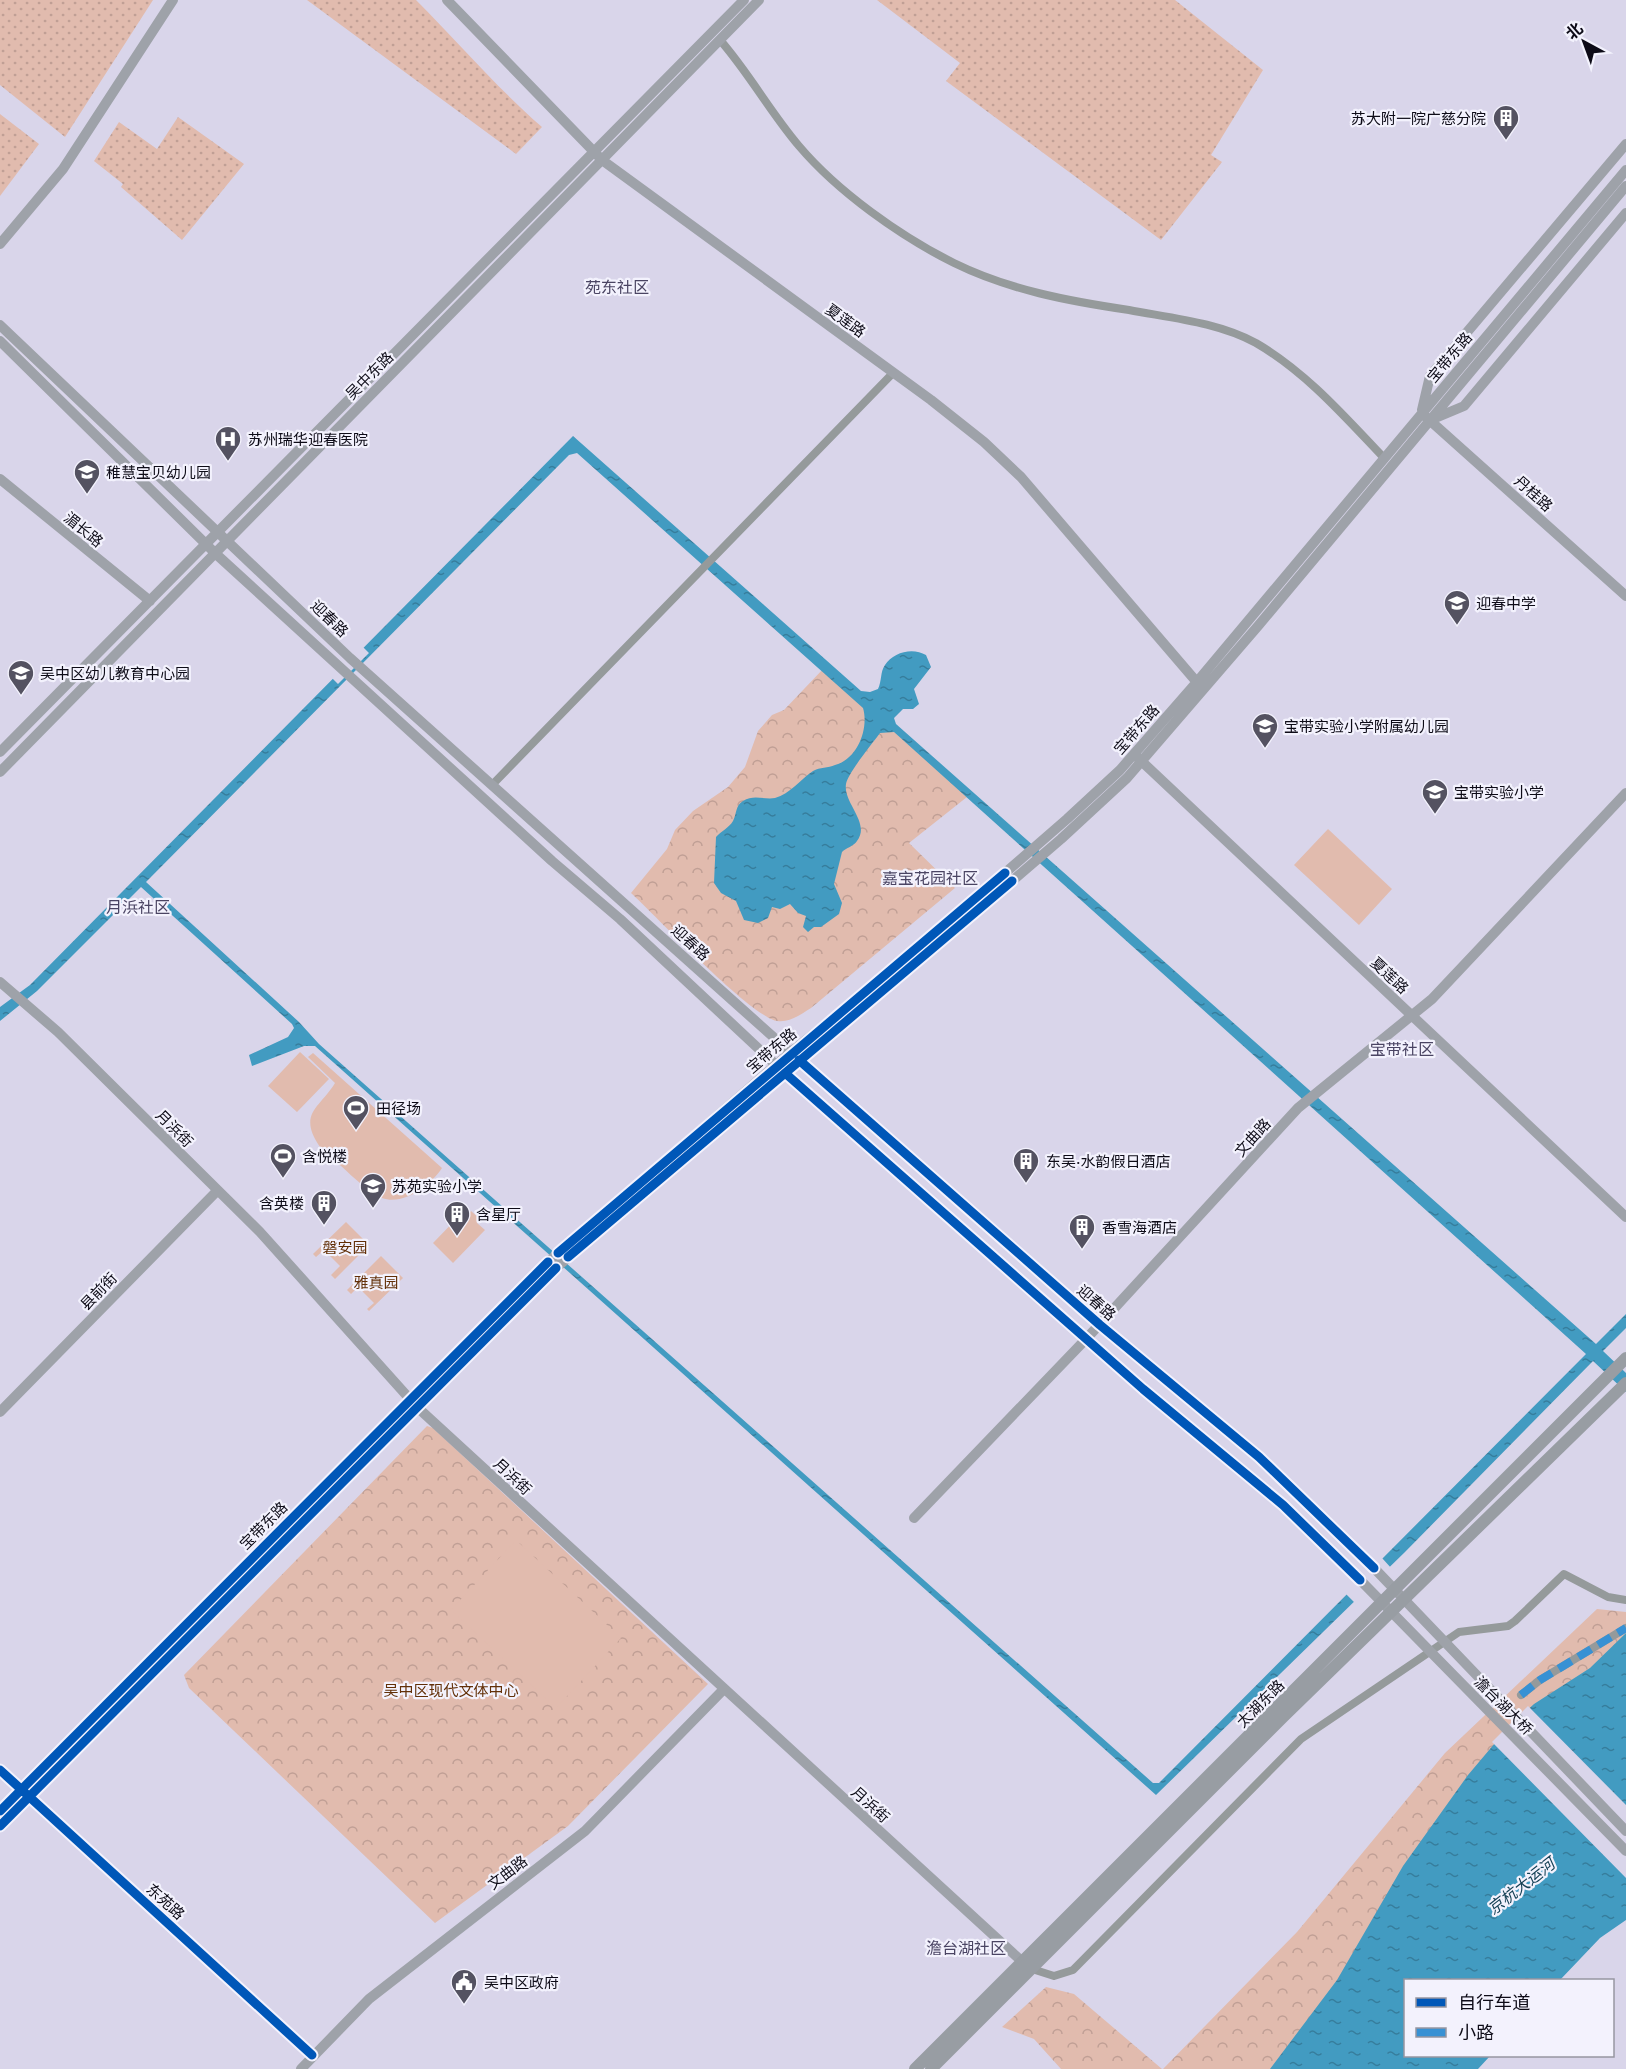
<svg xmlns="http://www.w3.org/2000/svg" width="1626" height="2069" font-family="'Golos Text','Noto Sans SC',sans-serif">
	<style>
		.grass { fill: url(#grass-dots) }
		.park { fill: url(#park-crowns) }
		.garden { fill: #e1bbae }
		.water { fill: url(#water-ripples); fill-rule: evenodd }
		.pier { fill: #d9d5ea }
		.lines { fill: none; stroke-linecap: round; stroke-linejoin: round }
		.street { stroke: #959a9b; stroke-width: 8 }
		.secondary { stroke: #9ea2a9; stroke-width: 10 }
		.primary { stroke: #989da3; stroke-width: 12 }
		.quiet { stroke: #3891d4; stroke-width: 8; stroke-dasharray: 15 8; stroke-linecap: butt }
		.cycleway-casing { stroke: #f3f2fd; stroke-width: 13 }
		.cycleway { stroke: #0057b8; stroke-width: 9 }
		.labels { text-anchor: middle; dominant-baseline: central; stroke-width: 4.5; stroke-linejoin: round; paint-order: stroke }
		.poi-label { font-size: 15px; fill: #0d0b17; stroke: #f3f2fd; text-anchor: start }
		.street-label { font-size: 15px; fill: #0d0b17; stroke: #f3f2fd }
		.park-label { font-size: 15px; fill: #622f07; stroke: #f3f2fd }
		.neighbourhood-label { font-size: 16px; fill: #4a4463; stroke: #f3f2fd }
		.water-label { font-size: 16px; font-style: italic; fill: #154055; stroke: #f3f2fd }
	</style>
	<defs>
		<pattern id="grass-dots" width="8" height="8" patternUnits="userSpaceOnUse" patternTransform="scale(1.5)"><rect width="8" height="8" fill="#e1bbae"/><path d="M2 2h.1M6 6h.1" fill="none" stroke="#c09f95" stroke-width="1.8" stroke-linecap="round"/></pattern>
		<pattern id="park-crowns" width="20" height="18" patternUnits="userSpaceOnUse" patternTransform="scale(1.5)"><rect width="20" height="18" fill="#e1bbae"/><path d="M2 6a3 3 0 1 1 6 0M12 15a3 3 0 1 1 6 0" fill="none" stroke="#c09f95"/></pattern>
		<pattern id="water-ripples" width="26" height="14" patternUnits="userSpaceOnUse" patternTransform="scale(1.5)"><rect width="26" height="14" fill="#429bc1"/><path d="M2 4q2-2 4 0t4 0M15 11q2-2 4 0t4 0" fill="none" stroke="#367d9c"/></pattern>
	</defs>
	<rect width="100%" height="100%" fill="#d9d5ea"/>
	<path class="grass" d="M0,0h153l-88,137 -65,-52z
		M307,0h109c42,42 81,88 126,127l-26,27z
		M877,0h298l88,70 -52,85 11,7 -61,78 -215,-159 14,-18z
		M0,114l39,30 -39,52z
		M178,117l66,47 -62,76 -61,-53 2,-3 -29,-23 25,-39 38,27z"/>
	<path class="park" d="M824,668l143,129 -58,46 46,45 -144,120c-10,6 -21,15 -34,13 -26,-4 -121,-105 -146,-128l36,-44 8,-19 18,-19 35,-24 17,-20 13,-36 14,-16 12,-5z
		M427,1426l6,2 275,256 -140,142 -133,97 -246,-235 -5,-13z
		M1597,1609l29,3v102l-316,355h-147l134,-137 148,-179z
		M1046,1987l28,7 88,75h-101l-27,-30 -32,-12z"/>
	<path class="garden" d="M1328,829l64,60 -33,36 -65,-60z
		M300,1052l29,27 -32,33 -29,-26z
		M313,1053l129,115c-11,17 -38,38 -60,30 -15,-5 -47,-39 -62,-51 -23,-34 0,-39 15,-64l-27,-26z
		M465,1210l4,3 2,-2 9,8 -3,4 8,7 -32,33 -20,-20z
		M346,1222l23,23 -34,34 -4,-4 9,-9 -16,-16 -8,7 -3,-3z
		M381,1256l22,22 -34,33 -2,-2 7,-6 -16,-16 -7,7 -4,-4z
		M516,1540l105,98 -65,70 -105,-98z"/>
	<path class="water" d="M573,436l288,255 9,1 8,-3c4,-8 2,-17 7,-24 8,-13 28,-18 41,-10l5,12 -17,22 5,15 -6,5h-10l-9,9 2,6 700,620 30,-30v14l-23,23 23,22v19l-33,-31 -188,191 -249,243 -841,-749h-11l-52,20 -3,-11 39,-18 6,-9 -2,-4 -151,-137 -104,104 -37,30v-14l30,-22zM577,453l286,255c6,20 -5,51 -28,57 -7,3 -15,2 -22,6 -12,8 -23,23 -38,27 -11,2 -21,-4 -32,3 -8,5 -6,12 -10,20 -4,7 -12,10 -17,16l-2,46 7,10 15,8 8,19 14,3 10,-5 4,-11 8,2 10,-5 8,9 8,3 -3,11 5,5 6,-5h7l18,-13 3,-11 -8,-19 8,-32c4,-4 12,-6 15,-11 14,-18 -14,-38 -11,-57 2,-11 26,-40 34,-51l14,-1 692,622 -427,429h-6l-834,-739 -20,-22 -153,-140 423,-427z
		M1626,1633v287l-26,18 -40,42h-154v76h84l-12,13h-208l67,-89 66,-114 65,-91 38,-45 28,-26 56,-36z"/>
	<path class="pier" d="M362,646l7,7 -31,31 -7,-7z
		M1382,1558l10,11 -36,35 -10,-10z
		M1528,1706l98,99v73l-134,-136z"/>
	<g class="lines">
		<path class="street" d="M720,40c29,33 50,72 79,106 39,46 101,90 155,117 55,27 114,38 175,47 42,8 88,12 127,33 50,29 89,74 128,115
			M492,785l401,-412
			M1521,1695l19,-15 86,-52
			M1029,1968l25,8 19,-6 228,-231 158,-107 49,-6 7,-5 49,-47 44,23 18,3"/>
		<path class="secondary" d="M447,0l155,160 329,240 53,42 37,35 180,210
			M0,244l63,-75 110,-169
			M0,325l350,333 449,402 301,265 159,132 115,111 252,263
			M0,341l216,213 336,307 68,58 156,146 367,324 101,83 72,63 310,316
			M1422,410l8,-34 196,-232
			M1426,417l200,179
			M1433,419l31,-13 162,-193
			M0,479l150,122
			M0,752l744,-752
			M1137,757l489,460
			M0,772l759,-772
			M0,982l58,50 202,200 157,175 610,559
			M0,1412l217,-221
			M914,1518l173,-180 211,-230 134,-109 194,-206
			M0,1770l312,285
			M0,1811l548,-549 242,-209 110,-89 167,-145 53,-49 76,-87 430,-513
			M0,1826l556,-558 81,-71 269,-225 155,-133 66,-61 131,-152 368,-440
			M301,2069l68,-70 216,-168 138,-141"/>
		<path class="primary" d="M915,2069l711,-711
			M931,2069l353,-353 342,-333"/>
		<path class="quiet" d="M1521,1695l19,-15 86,-52"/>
		<g class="cycleway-casing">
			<path id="cycleway" d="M799,1060l301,265 159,132 115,111
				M785,1073l358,316 140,116 77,75
				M558,1253l447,-380
				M568,1257l444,-376
				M0,1770l312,285
				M0,1811l548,-549
				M0,1826l556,-558"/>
		</g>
		<use href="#cycleway" class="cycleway"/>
	</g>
	<defs>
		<g id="building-pin" transform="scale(1.35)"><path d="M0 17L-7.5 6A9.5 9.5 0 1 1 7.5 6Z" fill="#545261" stroke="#f3f2fd"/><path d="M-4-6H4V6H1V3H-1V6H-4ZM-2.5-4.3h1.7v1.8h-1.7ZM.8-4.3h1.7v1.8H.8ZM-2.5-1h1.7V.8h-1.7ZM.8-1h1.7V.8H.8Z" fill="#fff"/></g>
		<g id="hospital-pin" transform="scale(1.35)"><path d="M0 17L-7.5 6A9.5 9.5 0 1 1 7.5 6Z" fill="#545261" stroke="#f3f2fd"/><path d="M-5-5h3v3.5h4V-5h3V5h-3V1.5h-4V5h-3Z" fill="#fff"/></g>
		<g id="school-pin" transform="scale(1.35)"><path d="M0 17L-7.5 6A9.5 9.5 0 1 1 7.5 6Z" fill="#545261" stroke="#f3f2fd"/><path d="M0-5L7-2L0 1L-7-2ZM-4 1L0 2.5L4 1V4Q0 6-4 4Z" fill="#fff"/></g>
		<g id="stadium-pin" transform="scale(1.35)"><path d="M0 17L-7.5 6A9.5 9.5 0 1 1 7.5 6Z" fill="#545261" stroke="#f3f2fd"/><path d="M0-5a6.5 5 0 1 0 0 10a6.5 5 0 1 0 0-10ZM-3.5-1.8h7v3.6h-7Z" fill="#fff"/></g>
		<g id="civic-pin" transform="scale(1.35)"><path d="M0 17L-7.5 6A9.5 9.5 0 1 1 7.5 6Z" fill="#545261" stroke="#f3f2fd"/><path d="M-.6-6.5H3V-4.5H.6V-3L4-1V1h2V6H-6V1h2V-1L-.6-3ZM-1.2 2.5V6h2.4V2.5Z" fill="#fff"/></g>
	</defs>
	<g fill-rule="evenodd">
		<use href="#building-pin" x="1506" y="118"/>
		<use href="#hospital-pin" x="228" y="439"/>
		<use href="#school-pin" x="87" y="472"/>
		<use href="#school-pin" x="1457" y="603"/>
		<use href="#school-pin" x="21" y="673"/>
		<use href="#school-pin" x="1265" y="726"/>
		<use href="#school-pin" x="1435" y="792"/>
		<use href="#stadium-pin" x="356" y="1108"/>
		<use href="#stadium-pin" x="283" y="1156"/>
		<use href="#building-pin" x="1026" y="1161"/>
		<use href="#school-pin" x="373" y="1186"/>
		<use href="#building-pin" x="324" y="1203"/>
		<use href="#building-pin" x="457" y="1214"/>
		<use href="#building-pin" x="1082" y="1227"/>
		<use href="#civic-pin" x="464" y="1982"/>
	</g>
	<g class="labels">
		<g class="poi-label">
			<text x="1486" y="118" text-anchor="end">苏大附一院广慈分院</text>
			<text x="248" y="439">苏州瑞华迎春医院</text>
			<text x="106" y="472">稚慧宝贝幼儿园</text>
			<text x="1476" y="603">迎春中学</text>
			<text x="40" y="673">吴中区幼儿教育中心园</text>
			<text x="1284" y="726">宝带实验小学附属幼儿园</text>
			<text x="1454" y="792">宝带实验小学</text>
			<text x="376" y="1108">田径场</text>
			<text x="302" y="1156">含悦楼</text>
			<text x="1046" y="1161">东吴·水韵假日酒店</text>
			<text x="392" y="1186">苏苑实验小学</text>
			<text x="304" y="1203" text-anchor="end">含英楼</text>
			<text x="476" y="1214">含星厅</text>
			<text x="1102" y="1227">香雪海酒店</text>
			<text x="484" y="1982">吴中区政府</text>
		</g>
		<g class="street-label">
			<text transform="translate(846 320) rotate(36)">夏莲路</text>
			<text transform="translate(1449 357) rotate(-50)">宝带东路</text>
			<text transform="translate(369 375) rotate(-45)">吴中东路</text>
			<text transform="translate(1534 493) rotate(42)">丹桂路</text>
			<text transform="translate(84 529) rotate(39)">湄长路</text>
			<text transform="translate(330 618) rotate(44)">迎春路</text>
			<text transform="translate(1136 729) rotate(-49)">宝带东路</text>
			<text transform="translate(691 942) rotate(42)">迎春路</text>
			<text transform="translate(1390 975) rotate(43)">夏莲路</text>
			<text transform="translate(771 1050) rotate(-40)">宝带东路</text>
			<text transform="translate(175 1128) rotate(45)">月浜街</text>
			<text transform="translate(1252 1137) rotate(-48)">文曲路</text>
			<text transform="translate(98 1291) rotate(-46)">县前街</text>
			<text transform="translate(1097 1302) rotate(41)">迎春路</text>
			<text transform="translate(513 1476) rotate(43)">月浜街</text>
			<text transform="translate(263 1525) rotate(-45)">宝带东路</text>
			<text transform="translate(1260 1703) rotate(-45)">太湖东路</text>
			<text transform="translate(1504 1705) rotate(45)">澹台湖大桥</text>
			<text transform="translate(871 1804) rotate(42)">月浜街</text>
			<text transform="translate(507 1872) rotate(-37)">文曲路</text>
			<text transform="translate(166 1901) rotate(42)">东苑路</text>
		</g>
		<g class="park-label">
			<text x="345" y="1247">磐安园</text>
			<text x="376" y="1282">雅真园</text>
			<text x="451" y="1690">吴中区现代文体中心</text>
		</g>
		<g class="neighbourhood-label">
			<text x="617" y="287">苑东社区</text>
			<text x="930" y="878">嘉宝花园社区</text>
			<text x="138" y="907">月浜社区</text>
			<text x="1402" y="1049">宝带社区</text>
			<text x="966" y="1948">澹台湖社区</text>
		</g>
		<g class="water-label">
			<text transform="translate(1521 1886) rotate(-38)">京杭大运河</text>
		</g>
	</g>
	<rect x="1404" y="1979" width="210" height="78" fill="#f3f2fd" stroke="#9796a1" stroke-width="1.5"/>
	<rect x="1416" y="1998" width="30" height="9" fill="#0057b8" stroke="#9796a1" stroke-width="1.5"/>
	<text x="1458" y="2009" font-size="18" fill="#0d0b17">自行车道</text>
	<rect x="1416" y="2028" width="30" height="9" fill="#3891d4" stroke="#9796a1" stroke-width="1.5"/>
	<text x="1458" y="2039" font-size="18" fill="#0d0b17">小路</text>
	<g transform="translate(1584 42) rotate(319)" stroke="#f3f2fd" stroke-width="4.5" paint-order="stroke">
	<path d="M0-4.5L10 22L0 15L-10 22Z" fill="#0d0b17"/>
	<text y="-9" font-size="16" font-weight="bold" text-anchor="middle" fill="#0d0b17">北</text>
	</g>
</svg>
